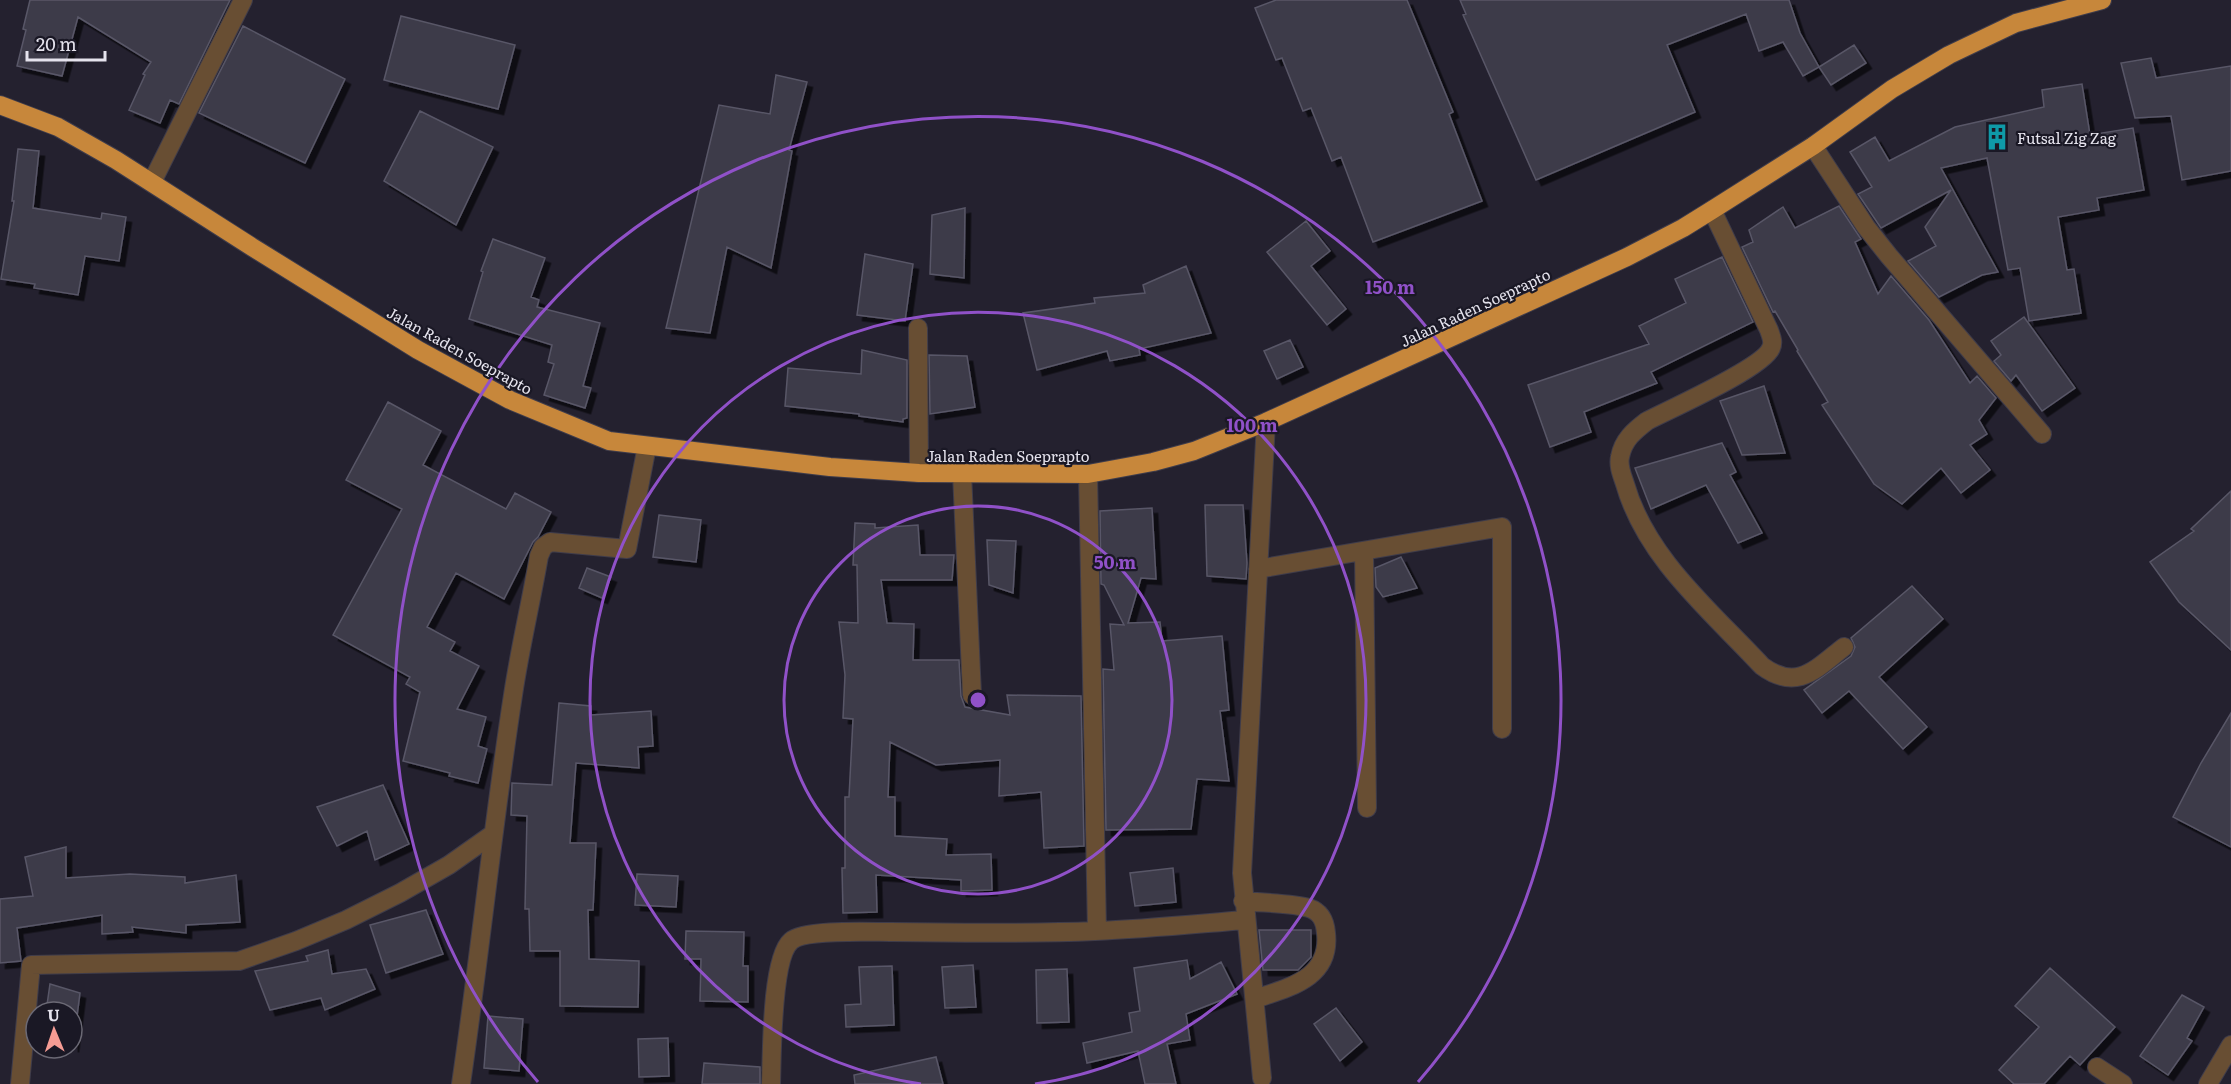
<svg xmlns="http://www.w3.org/2000/svg" width="2231" height="1084" font-family="Literata,serif">
	<style>
		.building { fill: #3d3b49; stroke: #595767; stroke-width: 1.5; filter: url(#shadow) }
		.lines { fill: none; stroke-linecap: round; stroke-linejoin: round }
		.minor-casing { stroke: #3f3c4a; stroke-width: 20 }
		.highway-casing { stroke: #3f3c4a; stroke-width: 20 }
		.minor { stroke: #684e33; stroke-width: 18 }
		.highway { stroke: #c7873b; stroke-width: 18 }
		.ring { fill: none; stroke: #9051c8; stroke-width: 3 }
		.labels { text-anchor: middle; dominant-baseline: central; stroke-width: 4.5; stroke-linejoin: round; paint-order: stroke }
		.poi-label { font-size: 15px; fill: #e5e3ed; stroke: #1a1825; text-anchor: start }
		.street-label { font-size: 15px; fill: #e5e3ed; stroke: #1a1825 }
		.centre { fill: #9051c8; stroke: #1a1825; stroke-width: 3 }
		.ring-label { font-size: 18px; text-anchor: middle; font-weight: bold; fill: #9051c8; stroke: #1a1825; stroke-width: 4.5; stroke-linejoin: round; paint-order: stroke }
	</style>
	<defs>
		<filter id="shadow"><feDropShadow dx="5.5" dy="5.5" stdDeviation="0" flood-color="#0009"/></filter>
	</defs>
	<rect width="100%" height="100%" fill="#24212f"/>
	<path class="building" d="M30,0h200l-51,104 -9,-4 -10,23 -31,-13 16,-35 -2,-1 8,-12 -73,-45 -16,59 -45,-10 9,-36 -3,-1z
		M1276,0h131l46,112 -4,2 33,87 -109,41 -32,-85 -9,4 -21,-53 -8,3 -21,-53 -6,2 -21,-52z
		M1460,0h329l11,33 19,34 -16,9 -20,-34 -24,9 -13,-37 -79,31 28,67 -159,68 -73,-165 3,-1z
		M401,16l114,29 -17,64 -114,-29z
		M243,26l102,53 -40,84 -106,-50z
		M1854,45l12,18 -35,22 -12,-18z
		M2151,58l5,20 75,-12v105l-49,9 -11,-64 -36,2 -14,-55z
		M776,75l31,7 -18,68 3,1 -21,117 -44,-21 -17,86 -44,-5 53,-223 51,9z
		M2082,84l8,51 43,-7 11,62 -47,8 2,12 -41,7 9,53 7,-1 7,44 -52,8 -9,-53 -12,2 -21,-112 -46,10 57,104 -16,3 -43,22 -31,-36 28,-15 -11,-19 26,-37 -70,38 -23,-34 14,-7 -22,-35 25,-15 14,24 66,-34 89,-20 -2,-17z
		M420,111l73,36 -37,78 -72,-44z
		M18,149l21,2 -6,57 68,11 1,-6 24,4 -7,44 -34,-5 -7,39 -44,-7 1,-4 -34,-5 13,-78h-2z
		M1839,206l22,33 -6,3 23,52 13,-18 38,44 41,63 7,-7 19,22 -17,22 8,14 -17,11 20,25 -29,23 -20,-25 -39,36 -28,-20 -52,-79 6,-3 -31,-51 1,-1 -23,-39 -2,1 -31,-65 11,-5 -4,-12 34,-23 12,21z
		M965,208l-1,70 -34,-4 2,-59z
		M1306,221l24,30 -19,15 35,43 -19,16 -60,-73z
		M493,239l52,19 -14,39 8,3 -2,7 63,16 -17,63 8,2 -6,20 -41,-13 10,-31 -6,-2 4,-17 -83,-26 14,-47 -2,-1z
		M865,254l48,10 -8,57 -48,-6z
		M1722,257l31,65 -102,50 6,11 -73,29 7,20 -41,15 -22,-62 121,-41 -10,-18 47,-23 -11,-24z
		M1186,266l25,67 -72,16 1,6 -30,6 -3,-10 -70,19 -14,-57 72,-10 -1,-5 51,-5 -2,-8z
		M2024,317l51,71 -33,23 -26,-36 -5,6 -17,-20 7,-6 -10,-14z
		M1290,340l13,27 -26,12 -13,-28z
		M862,350l45,10v58l-4,1v3l-44,-6v-2l-74,-8 3,-38 73,6z
		M929,355l38,1 8,51 -45,7z
		M1764,386l21,67 -43,2 -22,-54z
		M388,402l53,29 -18,34 83,44 9,-16 36,19 -13,25 -5,5 -29,57 -48,-26 -29,54 28,15 -5,9 29,15 -22,43 29,8 -8,29 9,3 -9,34 -29,-7 1,-3 -47,-12 17,-69 -14,-8 4,-7 -77,-42 69,-126 -56,-29z
		M1722,443l14,29 -6,3 32,58 -24,10 -32,-58 -55,24 -16,-41z
		M2231,491v159l-52,-48 -29,-40 44,-31 -3,-2z
		M1205,505h38l4,58 -1,16 -39,-3z
		M1152,508l4,71 -15,-1 -13,45 32,-1 2,19 60,-5 7,74 -9,1 9,70 -32,-2 -6,50 -85,1 -3,-161 11,1 -4,-46 14,1 -20,-40 -3,-1 -1,-73z
		M659,515l42,5 -5,42 -43,-5z
		M855,523l20,1v4l43,-3 2,30h34l-2,25h-71l6,43 27,1 -1,36h46l2,36 4,11 45,8 -3,-20 74,1 3,150 -40,2 -3,-56 -42,4 1,-36 -64,5 -46,-23 -2,55h7v39l52,3 -1,16 45,-1 1,36 -31,1v-11l-85,-5 1,37 -34,1 -1,-45h3v-71h4l4,-78 -10,-1 2,-43 -6,-53 19,1 -1,-58h-4z
		M987,540l29,1 -3,52 -24,-8z
		M1401,557l16,31 -34,9 -7,-10 -1,-19z
		M587,568l24,9 -9,21 -23,-10z
		M1912,586l31,33 -64,58 48,50 -24,22 -54,-58 -27,22 -18,-23 47,-34 4,-9 -4,-9z
		M559,703l32,3v9l60,-4 2,35 -15,1 1,21 -63,-5 -6,80h26l-3,67h-5l1,49 50,2 -1,46 -78,-1v-55h-30l-1,-42h-4l2,-93 -16,-1 1,-32 40,2z
		M2231,713v134l-58,-30 28,-54z
		M383,785l26,59 -34,16 -8,-29 -30,15 -20,-39z
		M66,847v31l64,-4 55,3v6l51,-8 4,47 -54,3v8l-54,-6 1,5 -31,2v-19l-85,13 4,33 -21,2v-64l33,-3 -8,-39z
		M1173,868l3,34 -41,4 -5,-33z
		M637,874l41,2 -2,31 -41,-2z
		M426,910l17,44 -57,19 -16,-48z
		M1259,930h52v27l-13,13h-35z
		M686,931l58,1 -1,34h5v36l-48,-1 1,-42h-16z
		M328,950l4,24 34,-5 9,20 -50,21 -4,-12 -51,12 -15,-39 53,-10 -2,-5z
		M1187,960l3,19 31,-17 16,32 -51,20 4,26 -23,4 9,40h-31l-7,-33 -51,12 -4,-20 49,-11 -3,-19 11,-2 -6,-43z
		M973,965l3,42 -31,1 -3,-41z
		M892,966l2,59 -48,2 -1,-22 16,-1 -2,-37z
		M2050,968l65,59 -35,38 -10,-9 -26,28h-30l-15,-14 40,-43 -24,-21z
		M1067,969l2,53 -32,1 -1,-53z
		M50,984l30,9 -7,54 -1,-35h-26z
		M2182,995l22,12 -17,31 5,3 -24,34 -28,-19z
		M1336,1008l26,34 -22,19 -26,-37z
		M488,1016l35,3 -4,52 -35,-3z
		M668,1038l1,38 -30,1 -1,-38z
		M936,1057l7,27h-88l-1,-9z
		M704,1063l56,4v17h-58z"/>
	<g class="lines">
		<g class="minor-casing">
			<path id="minor" d="M1813,146l53,81 23,29 153,178
				M152,182l91,-182
				M1712,210l57,120c2,6 5,12 2,18 -8,20 -101,61 -124,73 -13,10 -24,19 -27,36 -2,9 2,18 5,27 21,74 86,127 137,182 35,26 54,3 82,-19
				M918,328l1,145
				M962,473l10,222
				M1088,474l9,457
				M1364,551l3,257
				M1258,569l244,-42v202
				M1243,901c18,2 51,2 66,7 12,4 16,13 17,25 5,45 -36,54 -71,66
				M2097,1067l26,17
				M1262,1078l-20,-205 24,-451
				M20,1084l11,-119 208,-4 57,-20 50,-21 54,-27 49,-28 44,-31
				M461,1084c19,-130 32,-260 52,-389 7,-47 18,-93 26,-139l4,-9 7,-5 77,7 20,-103
				M771,1084c1,-27 0,-126 20,-143 13,-12 79,-9 99,-9 68,1 136,2 205,-1 50,-2 100,-7 150,-11
				M2208,1084l23,-39"/>
		</g>
		<g class="highway-casing">
			<path id="highway" d="M0,105l58,22 58,33 136,87 166,103 92,50 99,41 221,26 89,6 169,1 65,-12 41,-11 72,-29 361,-165 56,-29 29,-18 101,-64 79,-57 57,-34 67,-32 86,-23"/>
		</g>
		<use href="#minor" class="minor"/>
		<use href="#highway" class="highway"/>
	</g>
	<g class="ring">
		<circle cx="978" cy="700" r="194"/>
		<path d="M921 1084A388 388 0 1 1 1035 1084"/>
		<path d="M538 1082A583 583 0 1 1 1418 1082"/>
	</g>
	<defs>
		<g id="building-bare" transform="scale(2.07)"><path d="M-4-6H4V6H1V3H-1V6H-4ZM-2.5-4.3h1.7v1.8h-1.7ZM.8-4.3h1.7v1.8H.8ZM-2.5-1h1.7V.8h-1.7ZM.8-1h1.7V.8H.8Z" fill="#0f9aa8" stroke="#1a1825" stroke-width="2.5" paint-order="stroke"/></g>
	</defs>
	<g fill-rule="evenodd">
		<use href="#building-bare" x="1997" y="137"/>
	</g>
	<g class="labels">
		<g class="poi-label">
			<text x="2017" y="137">Futsal Zig Zag</text>
		</g>
		<g class="street-label">
			<text transform="translate(1475 307) rotate(-25)">Jalan Raden Soeprapto</text>
			<text transform="translate(460 350) rotate(29)">Jalan Raden Soeprapto</text>
			<text x="1008" y="455">Jalan Raden Soeprapto</text>
		</g>
	</g>
	<circle cx="978" cy="700" r="9" class="centre"/>
	<g class="ring-label">
		<text x="1390" y="294">150 m</text>
		<text x="1252" y="432">100 m</text>
		<text x="1115" y="569">50 m</text>
	</g>
	<g transform="translate(54 1030) rotate(358)"><circle r="28" fill="#1a1825" stroke="#6b6975" stroke-width="1.5"/>
	<path d="M0-4.5L10 22L0 15L-10 22Z" fill="#f59c94"/>
	<text y="-9" font-size="16" font-weight="bold" text-anchor="middle" fill="#e5e3ed">U</text>
	</g>
	<path d="M27 51v9h78v-9" fill="none" stroke="#e5e3ed" stroke-width="3"/>
	<text x="36" y="51" font-size="18" fill="#e5e3ed" stroke="#1a1825" stroke-width="4.5" paint-order="stroke">20 m</text>
</svg>
